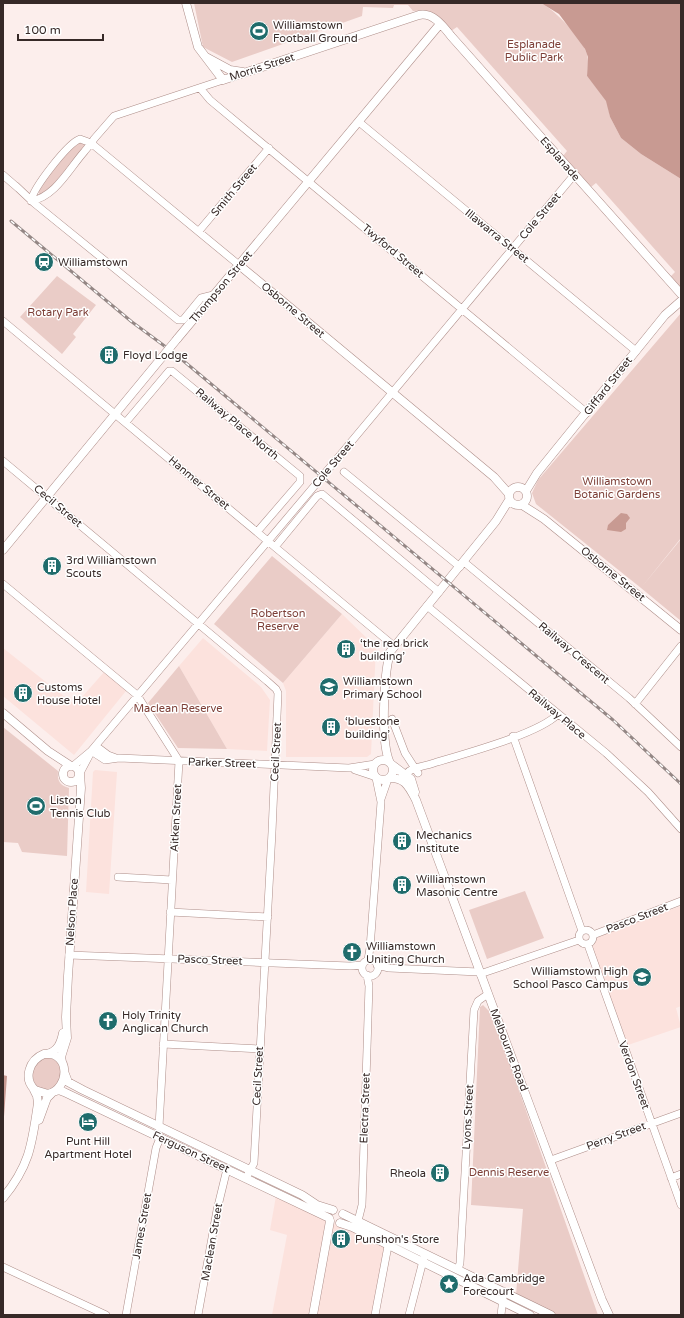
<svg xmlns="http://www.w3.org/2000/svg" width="684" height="1318" font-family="'Varela Round',sans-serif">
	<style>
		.built { fill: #fce2dd }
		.green { fill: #eaccc7 }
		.water { fill: #c89a92 }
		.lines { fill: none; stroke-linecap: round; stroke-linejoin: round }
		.minor-casing { stroke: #ae8e89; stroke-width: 8 }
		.tertiary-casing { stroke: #ae8e89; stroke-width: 9 }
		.minor { stroke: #fff; stroke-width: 7 }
		.tertiary { stroke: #fff; stroke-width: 8 }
		.rail-casing { stroke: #948785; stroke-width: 3 }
		.rail { stroke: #fff; stroke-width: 1.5; stroke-dasharray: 4.5; stroke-linecap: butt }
		.minor-bridge-casing { stroke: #ae8e89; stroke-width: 8; stroke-linecap: butt }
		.tertiary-bridge-casing { stroke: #ae8e89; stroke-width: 9; stroke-linecap: butt }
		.minor-bridge { stroke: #fff; stroke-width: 7 }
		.tertiary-bridge { stroke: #fff; stroke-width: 8 }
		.labels { text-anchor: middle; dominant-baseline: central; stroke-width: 3; stroke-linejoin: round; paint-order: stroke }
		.poi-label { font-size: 11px; fill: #362927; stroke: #fff; text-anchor: start }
		.park-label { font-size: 11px; fill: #7d3f37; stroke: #fff }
		.street-label { font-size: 11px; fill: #362927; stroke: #fff }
	</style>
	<rect width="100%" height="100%" fill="#fceeec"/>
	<path class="built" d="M342,614l34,33 -5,107 -4,3h-81v-66l-3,-8z
		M203,638l58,49 9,13 -3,51 -40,-2 -48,-83z
		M3,648l72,57 30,-34 21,20 -52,64 -71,-59z
		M95,770l22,2 -8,122 -23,-2 7,-120z
		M681,906v100l-5,2 5,19 -53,18 -36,-97 7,-13z
		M276,1196l110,51 -13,68h-101l15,-80 -17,-5z"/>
	<path class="green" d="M194,3h347c15,8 41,35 46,51 2,7 0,16 0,22l20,25 3,16 11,21 20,16 40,25v110l-11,-12 5,-5 -79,-89 -5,4 -28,-31 4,-5 -110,-124 -6,4c-13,-14 -17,-23 -38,-20l-5,-6h-14l-1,3 -30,-1 -1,9 -130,46 -29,-15z
		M81,141l6,4 -38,45 -10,5v-7l33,-41z
		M57,276l39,29 -23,29 3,3 -14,17 -42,-37z
		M681,313v225l-40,50 -105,-84 -4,-11 6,-13z
		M681,539v82l-40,-33z
		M272,556l70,58 -59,69 -69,-59z
		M179,666l48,83 -49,-1 -30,-45z
		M3,727l55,44c-1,10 2,14 11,17l-2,68 -45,-4 -4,-9 -15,-1z
		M525,891l19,47 -57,21 -18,-49z
		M483,1005l9,9 106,301h-42l-40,-20 7,-86 -52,-4 9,-198z
		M45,1057l11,3 6,9 -4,15 -9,7 -10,-2c-11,-13 -8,-22 6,-32z"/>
	<path class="water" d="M541,3h140v176l-40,-25 -20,-16 -11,-21 -4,-16 -19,-25 1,-19 -3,-8 -26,-35z
		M621,513l6,1 3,4 -4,5v6l-5,3 -14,-2 1,-5z
		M3,1075l4,1 -4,54z"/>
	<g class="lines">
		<g class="minor-casing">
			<path id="minor" d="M223,80l-109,36 -20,23c-3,5 -7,9 -10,13 -15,17 -29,45 -53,49 2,-13 37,-58 49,-62l11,4 148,122
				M200,88l10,12 377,313
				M359,122l277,229
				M3,175l15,13
				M16,186l18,17 144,117h5l18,-22 12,-3
				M199,231l70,-83
				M3,321l391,325
				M126,422l43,-51h3l128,105v6l-43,50
				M336,460l238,-285
				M3,461l264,220 9,8 2,4 -6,139 -18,331 -8,15
				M344,472l116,95
				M275,547l42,-51 5,-2 117,98
				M464,562l165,136 52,49
				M3,584l134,111 42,66 -20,366
				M427,606l179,147 42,39 33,37
				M635,704l46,-58
				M392,719l13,34 13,20
				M513,736l69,195
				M96,746l12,9 8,3
				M91,751l14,9 14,-2 230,10 26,-4
				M73,766l18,-15 225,-267
				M355,770l21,7
				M80,773l10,-19
				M406,774c7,-8 18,-7 28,-11 29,-9 105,-29 124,-49
				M381,799l7,-20
				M118,877l54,3
				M170,912l98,5
				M579 937a7 7 0 1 1 14 0a7 7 0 1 1-14 0Z
				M593,935l88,-34
				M588,945l93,260
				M69,955l281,11 12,-1
				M368,960l2,-12 11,-146 -5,-24
				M362 968a8 8 0 1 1 16 0a8 8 0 1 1-16 0Z
				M377,965l12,3 90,4
				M480,974l99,-34
				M163,1044l96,5
				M551,1160l130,-47
				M671,1178l10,-4
				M357,1225l5,-20 7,-219 -2,-11
				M3,1267l103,48
				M458,1270l2,-7 14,-253 4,-9 10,-7
				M126,1315l30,-167 4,-10
				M198,1315l19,-105 10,-41
				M375,1315l13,-69
				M409,1315l15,-58
				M501,1315l2,-17"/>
		</g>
		<g class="tertiary-casing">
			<path id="tertiary" d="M186,3l12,44 25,33 196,-65c14,-3 24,11 32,21l230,258
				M206,57l24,13 13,2
				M239,265l255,212 15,17
				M177,339l263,-315
				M509 496a9 9 0 1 1 18 0a9 9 0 1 1-18 0Z
				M526,491l11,-18 128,-158 16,-14
				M522,505l22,14 137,111
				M3,550l160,-194
				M3,713l45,38 23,15
				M373 770a10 10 0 1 1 20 0a10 10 0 1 1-20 0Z
				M390,763c-10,-21 -6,-88 0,-111l106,-131 13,-21
				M391,764l20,15 4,13
				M63 774a8 8 0 1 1 16 0a8 8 0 1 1-16 0Z
				M389,778c16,-1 20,9 27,22l186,500 7,15
				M44,1054c27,-3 26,35 4,40l-13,-4c-12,-11 -6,-30 9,-36z
				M47,1054c11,-3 14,-11 16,-21
				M62,1062l-1,-5 6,-19 -1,-21 2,-41 13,-188 -1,-14
				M65,1074l3,8 15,8 219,105 15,10 16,5
				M53,1092l6,-2 5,2 265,126
				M39,1120l8,-22 5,-5
				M3,1198c27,-33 29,-54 35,-95l-1,-7 -3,-6
				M343,1214l208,101
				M340,1223l12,4 178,88
				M313,1315l17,-94"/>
		</g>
		<use href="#minor" class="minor"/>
		<use href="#tertiary" class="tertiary"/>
		<g class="rail-casing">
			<path id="rail" d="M11,221l121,101 42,31 439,367 68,64"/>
		</g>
		<use href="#rail" class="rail"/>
		<g class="minor-bridge-casing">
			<path id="minor-bridge" d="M316,484l20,-24"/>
		</g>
		<g class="tertiary-bridge-casing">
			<path id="tertiary-bridge" d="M163,356l14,-17"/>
		</g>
		<use href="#minor-bridge" class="minor-bridge"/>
		<use href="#tertiary-bridge" class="tertiary-bridge"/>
	</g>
	<defs>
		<g id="stadium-disc" transform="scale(1)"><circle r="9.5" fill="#206c6c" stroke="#fff"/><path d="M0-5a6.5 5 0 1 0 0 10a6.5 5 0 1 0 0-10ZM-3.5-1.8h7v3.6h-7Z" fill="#fff"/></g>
		<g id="station-disc" transform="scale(1)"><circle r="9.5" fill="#206c6c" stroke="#fff"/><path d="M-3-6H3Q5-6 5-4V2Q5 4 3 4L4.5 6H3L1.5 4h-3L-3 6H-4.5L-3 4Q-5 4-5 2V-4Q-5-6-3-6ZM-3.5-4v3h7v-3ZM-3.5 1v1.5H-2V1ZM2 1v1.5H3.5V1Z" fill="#fff"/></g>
		<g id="building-disc" transform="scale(1)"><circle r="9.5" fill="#206c6c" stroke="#fff"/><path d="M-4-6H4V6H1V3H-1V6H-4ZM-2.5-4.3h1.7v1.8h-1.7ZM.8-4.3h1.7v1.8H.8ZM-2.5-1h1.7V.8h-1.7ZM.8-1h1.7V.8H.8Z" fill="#fff"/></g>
		<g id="school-disc" transform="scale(1)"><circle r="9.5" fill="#206c6c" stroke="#fff"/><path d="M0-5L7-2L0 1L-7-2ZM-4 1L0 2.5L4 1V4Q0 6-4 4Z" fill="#fff"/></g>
		<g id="church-disc" transform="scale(1)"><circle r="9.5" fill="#206c6c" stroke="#fff"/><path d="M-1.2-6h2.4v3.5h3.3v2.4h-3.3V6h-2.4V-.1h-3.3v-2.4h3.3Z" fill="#fff"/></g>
		<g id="hotel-disc" transform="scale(1)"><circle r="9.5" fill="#206c6c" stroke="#fff"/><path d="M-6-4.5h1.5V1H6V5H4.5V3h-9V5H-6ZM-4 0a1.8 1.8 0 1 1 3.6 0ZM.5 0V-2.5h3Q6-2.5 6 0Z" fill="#fff"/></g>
		<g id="sight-disc" transform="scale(1)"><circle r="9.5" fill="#206c6c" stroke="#fff"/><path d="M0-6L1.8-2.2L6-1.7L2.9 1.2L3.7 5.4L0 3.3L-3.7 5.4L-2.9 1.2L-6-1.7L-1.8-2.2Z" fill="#fff"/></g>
	</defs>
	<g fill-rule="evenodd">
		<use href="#stadium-disc" x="259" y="31"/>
		<use href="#station-disc" x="44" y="262"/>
		<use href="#building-disc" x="109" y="355"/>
		<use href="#building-disc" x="52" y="566"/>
		<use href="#building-disc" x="346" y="649"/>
		<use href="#school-disc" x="329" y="687"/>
		<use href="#building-disc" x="23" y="693"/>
		<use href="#building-disc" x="331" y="727"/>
		<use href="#stadium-disc" x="36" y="806"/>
		<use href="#building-disc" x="402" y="841"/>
		<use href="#building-disc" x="402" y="885"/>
		<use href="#church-disc" x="352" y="952"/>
		<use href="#school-disc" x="642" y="977"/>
		<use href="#church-disc" x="108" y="1021"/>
		<use href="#hotel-disc" x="88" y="1122"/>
		<use href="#building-disc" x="440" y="1173"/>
		<use href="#building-disc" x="341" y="1239"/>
		<use href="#sight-disc" x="449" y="1284"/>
	</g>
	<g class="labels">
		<g class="poi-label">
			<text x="273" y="25">Williamstown<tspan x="273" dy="13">Football Ground</tspan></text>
			<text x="58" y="262">Williamstown</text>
			<text x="123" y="355">Floyd Lodge</text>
			<text x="66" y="560">3rd Williamstown<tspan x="66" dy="13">Scouts</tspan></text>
			<text x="360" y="643">‘the red brick<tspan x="360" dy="13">building’</tspan></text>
			<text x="343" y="681">Williamstown<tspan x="343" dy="13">Primary School</tspan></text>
			<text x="37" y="687">Customs<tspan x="37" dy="13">House Hotel</tspan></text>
			<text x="345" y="721">‘bluestone<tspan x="345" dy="13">building’</tspan></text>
			<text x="50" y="800">Liston<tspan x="50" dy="13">Tennis Club</tspan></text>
			<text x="416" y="835">Mechanics<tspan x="416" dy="13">Institute</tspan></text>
			<text x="416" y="879">Williamstown<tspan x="416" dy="13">Masonic Centre</tspan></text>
			<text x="366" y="946">Williamstown<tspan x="366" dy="13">Uniting Church</tspan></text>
			<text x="628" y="971" text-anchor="end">Williamstown High<tspan x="628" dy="13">School Pasco Campus</tspan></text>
			<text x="122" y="1015">Holy Trinity<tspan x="122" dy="13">Anglican Church</tspan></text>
			<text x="88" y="1141" text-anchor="middle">Punt Hill<tspan x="88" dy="13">Apartment Hotel</tspan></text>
			<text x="426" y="1173" text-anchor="end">Rheola</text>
			<text x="355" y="1239">Punshon's Store</text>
			<text x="463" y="1278">Ada Cambridge<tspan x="463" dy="13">Forecourt</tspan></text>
		</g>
		<g class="park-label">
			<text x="534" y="44">Esplanade<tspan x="534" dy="13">Public Park</tspan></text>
			<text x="58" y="312">Rotary Park</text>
			<text x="617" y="481">Williamstown<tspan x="617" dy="13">Botanic Gardens</tspan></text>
			<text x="278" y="613">Robertson<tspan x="278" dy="13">Reserve</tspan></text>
			<text x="178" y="708">Maclean Reserve</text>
			<text x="509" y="1172">Dennis Reserve</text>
		</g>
		<g class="street-label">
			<text transform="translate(262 67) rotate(-18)">Morris Street</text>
			<text transform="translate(560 159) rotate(49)">Esplanade</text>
			<text transform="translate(234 190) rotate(-50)">Smith Street</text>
			<text transform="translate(540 216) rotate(-50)">Cole Street</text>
			<text transform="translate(497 236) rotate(39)">Illawarra Street</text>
			<text transform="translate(393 251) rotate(40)">Twyford Street</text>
			<text transform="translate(221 287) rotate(-50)">Thompson Street</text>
			<text transform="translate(293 310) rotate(40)">Osborne Street</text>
			<text transform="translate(608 386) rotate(-52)">Giffard Street</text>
			<text transform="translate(237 424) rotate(40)">Railway Place North</text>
			<text transform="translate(333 464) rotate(-50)">Cole Street</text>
			<text transform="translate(199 483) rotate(40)">Hanmer Street</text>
			<text transform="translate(58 506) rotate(40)">Cecil Street</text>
			<text transform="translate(613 574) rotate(39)">Osborne Street</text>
			<text transform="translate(574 653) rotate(40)">Railway Crescent</text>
			<text transform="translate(557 714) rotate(40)">Railway Place</text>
			<text transform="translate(276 752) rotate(-87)">Cecil Street</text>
			<text transform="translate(222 763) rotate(2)">Parker Street</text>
			<text transform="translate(176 818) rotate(-87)">Aitken Street</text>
			<text transform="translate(72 912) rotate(-86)">Nelson Place</text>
			<text transform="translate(637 918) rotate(-21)">Pasco Street</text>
			<text transform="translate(210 960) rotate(2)">Pasco Street</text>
			<text transform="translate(509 1050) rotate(69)">Melbourne Road</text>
			<text transform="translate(634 1075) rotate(70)">Verdon Street</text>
			<text transform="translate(258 1076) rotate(-87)">Cecil Street</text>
			<text transform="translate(365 1108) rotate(-88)">Electra Street</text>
			<text transform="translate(468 1117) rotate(-87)">Lyons Street</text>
			<text transform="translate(616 1136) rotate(-20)">Perry Street</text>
			<text transform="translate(191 1152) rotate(25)">Ferguson Street</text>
			<text transform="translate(142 1226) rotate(-80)">James Street</text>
			<text transform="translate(212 1242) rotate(-80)">Maclean Street</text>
		</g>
	</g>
	<rect width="684" height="1318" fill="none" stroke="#362927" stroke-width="8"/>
	<path d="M18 34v6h85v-6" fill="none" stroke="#362927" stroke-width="2"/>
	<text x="24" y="34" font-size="12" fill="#362927" stroke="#ffffff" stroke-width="3" paint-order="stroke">100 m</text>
</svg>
